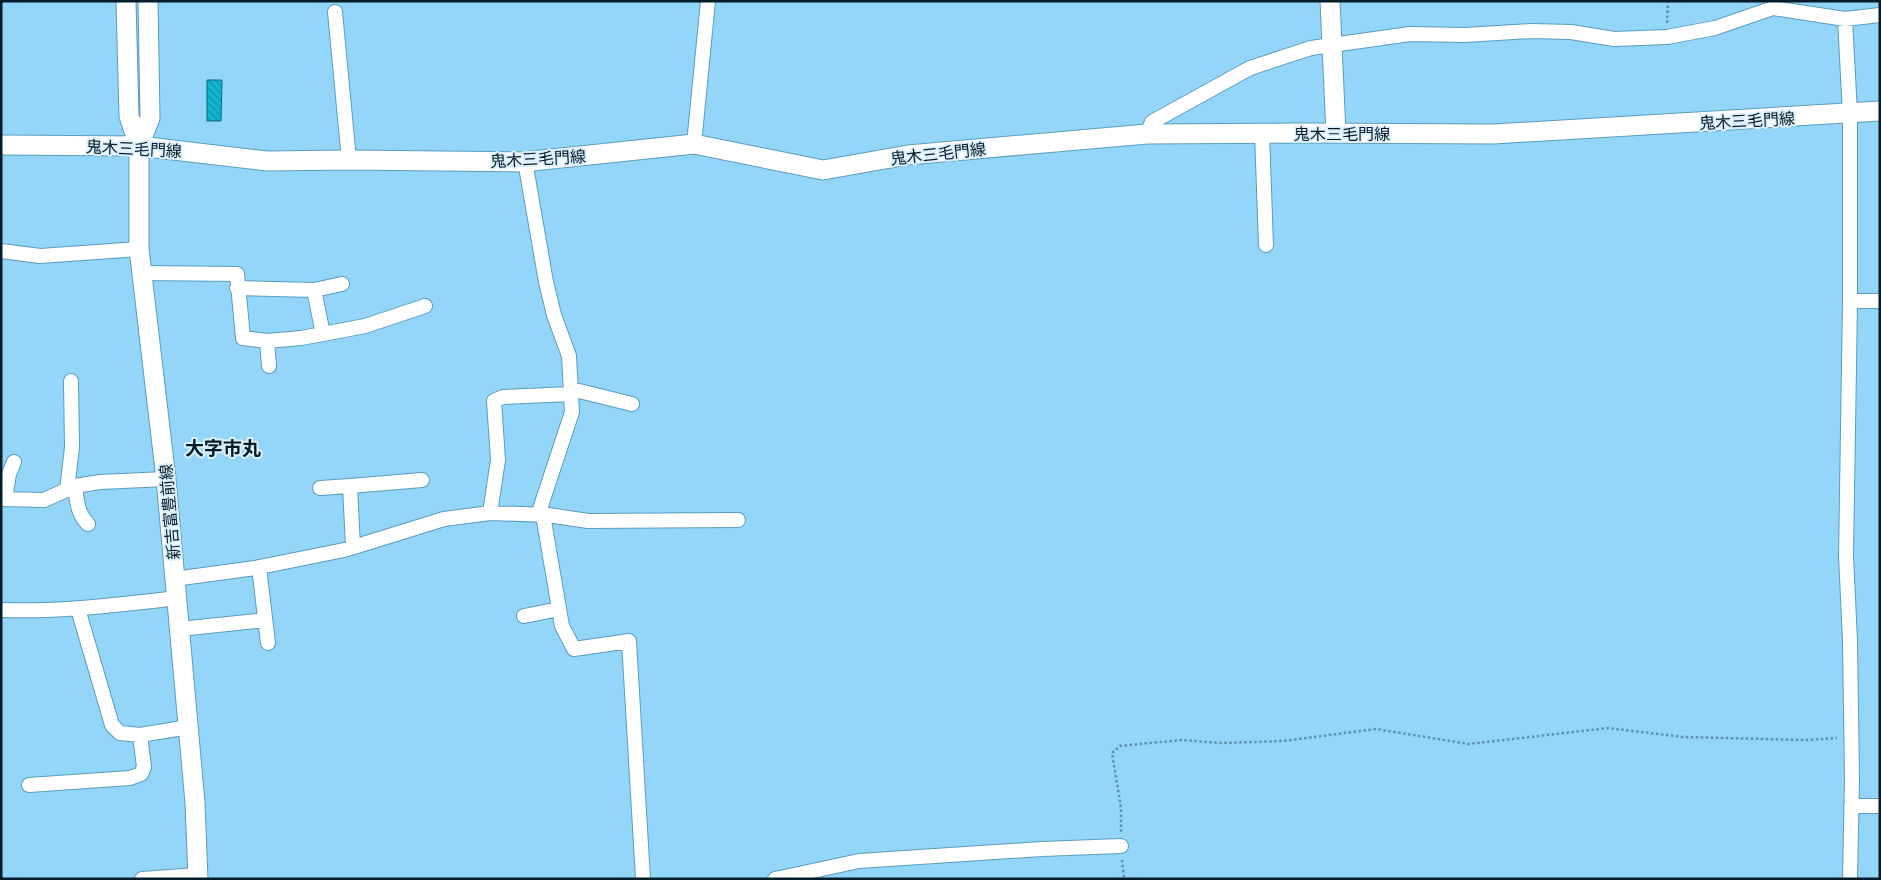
<svg xmlns="http://www.w3.org/2000/svg" width="1881" height="880" font-family="Lato,'Noto Sans JP',sans-serif">
	<style>
		.building { fill: url(#building-back-hatch); stroke: #076a7a }
		.lines { fill: none; stroke-linecap: round; stroke-linejoin: round }
		.street-casing { stroke: #5b9cbd; stroke-width: 16 }
		.secondary-casing { stroke: #5b9cbd; stroke-width: 21 }
		.path { stroke: #5d90ab; stroke-width: 2.5; stroke-dasharray: 2.5 2.5; stroke-linecap: butt }
		.street { stroke: #fff; stroke-width: 14 }
		.secondary { stroke: #fff; stroke-width: 19 }
		.labels { text-anchor: middle; dominant-baseline: central; stroke-width: 4; stroke-linejoin: round; paint-order: stroke }
		.street-label { font-size: 16px; fill: #021c29; stroke: #ddf0fb }
		.quarter-label { font-size: 19px; font-weight: bold; fill: #021c29; stroke: #ddf0fb }
	</style>
	<defs>
		<pattern id="building-back-hatch" width="6" height="6" patternUnits="userSpaceOnUse" patternTransform="scale(1.25)"><rect width="6" height="6" fill="#10b7d0"/><path d="M-1 5l2 2M0 0l6 6M5-1l2 2" fill="none" stroke="#0d94a9"/></pattern>
	</defs>
	<rect width="100%" height="100%" fill="#94d6f9"/>
	<path class="building" d="M207,80h15l-1,41h-14z"/>
	<g class="lines">
		<g class="street-casing">
			<path id="street" d="M335,12l14,148
				M1845,19l5,95v187l-4,255 4,85 2,138 -2,100
				M1262,133l4,112
				M1147,134l5,-12 98,-54 61,-20 99,-14 55,1 66,-4 40,1 43,7 53,-2 48,-9 58,-20 72,11 35,-4
				M694,144l14,-143
				M525,161l21,121 8,33 15,41 3,56 -34,103
				M1,251l39,5 99,-7
				M143,273l94,1 6,64 24,3 2,25
				M237,288l77,2 9,44 42,-8 60,-20
				M314,290l28,-6
				M1850,301h30
				M267,341l34,-3 22,-4
				M571,389l61,15
				M75,486c2,15 2,27 13,38
				M320,488l30,-2
				M67,490l5,-43 -1,-66
				M1,499l43,1 31,-14 25,-4 66,-3
				M5,499l4,-25 5,-12
				M490,513l8,-53 -4,-59 9,-4 68,-3
				M543,515l19,111 12,23 55,-8 14,238
				M353,547l-3,-61 72,-6
				M259,567l9,76
				M174,579l81,-11 89,-18 100,-31 46,-6 58,2 40,6 150,-1
				M78,609l34,116 8,8 20,2
				M1,610c59,2 117,-5 176,-12
				M524,616l35,-7
				M180,629l85,-9
				M29,785l101,-7 11,-4 3,-7 -4,-32 49,-8
				M1851,806h29
				M142,879l55,-4
				M775,879l84,-18 183,-12 79,-3"/>
		</g>
		<g class="secondary-casing">
			<path id="secondary" d="M126,1l3,115 10,30
				M148,1l2,117 -11,28v103l27,230 29,324 3,76
				M1330,1l6,132
				M1,145l138,1 128,15 82,-1 174,2 171,-18 129,26 85,-15 239,-21 158,-1 189,1 386,-23"/>
		</g>
		<path class="path" d="M1667,23l1,-22
			M1121,832v-24l-9,-55 8,-7 61,-6 40,3 62,-2 93,-12 93,15 139,-16 75,9 123,3 31,-2
			M1122,860l2,19"/>
		<use href="#street" class="street"/>
		<use href="#secondary" class="secondary"/>
	</g>
	<g class="labels">
		<g class="street-label">
			<text transform="translate(1747 120) rotate(-3)">鬼木三毛門線</text>
			<text x="1342" y="133">鬼木三毛門線</text>
			<text transform="translate(134 148) rotate(3)">鬼木三毛門線</text>
			<text transform="translate(938 153) rotate(-6)">鬼木三毛門線</text>
			<text transform="translate(538 158) rotate(-3)">鬼木三毛門線</text>
			<text transform="translate(169 512) rotate(-95)">新吉富豊前線</text>
		</g>
		<g class="quarter-label">
			<text x="223" y="447">大字市丸</text>
		</g>
	</g>
	<rect width="1881" height="880" fill="none" stroke="#021c29" stroke-width="5"/>
</svg>
